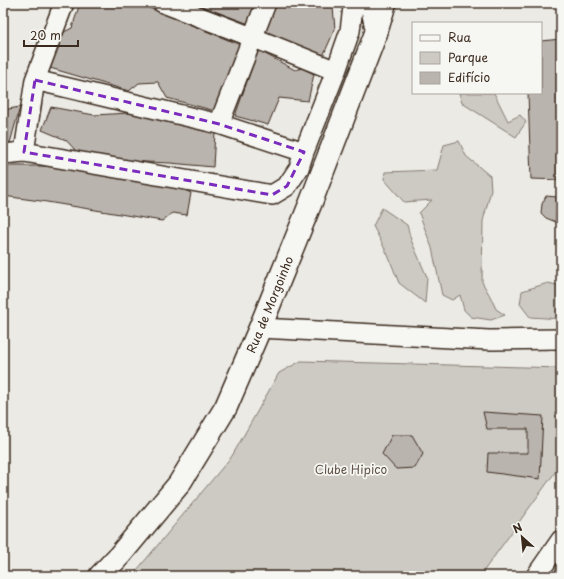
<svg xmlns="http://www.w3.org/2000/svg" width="564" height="579" font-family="'Playpen Sans',sans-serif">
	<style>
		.green { fill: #cdcac4; stroke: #847a71 }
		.building { fill: #bab4ae; stroke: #3b2a1e }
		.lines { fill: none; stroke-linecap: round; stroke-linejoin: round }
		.minor-casing { stroke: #3b2a1e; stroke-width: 22 }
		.major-casing { stroke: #3b2a1e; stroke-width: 25 }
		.minor { stroke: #f6f6f2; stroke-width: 19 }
		.major { stroke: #f6f6f2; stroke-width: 22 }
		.marked { fill: none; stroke: #7b2cbf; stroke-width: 3; stroke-dasharray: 8 5; stroke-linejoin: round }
		.labels { text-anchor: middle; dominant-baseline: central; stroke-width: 3.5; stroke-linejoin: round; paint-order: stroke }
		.street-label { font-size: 12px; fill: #3b2a1e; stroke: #f6f6f2 }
		.park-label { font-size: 12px; fill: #605248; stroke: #f6f6f2 }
	</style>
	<rect width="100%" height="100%" fill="#ebeae5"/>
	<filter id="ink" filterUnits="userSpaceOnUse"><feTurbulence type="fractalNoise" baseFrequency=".025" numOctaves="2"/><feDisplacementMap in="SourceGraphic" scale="8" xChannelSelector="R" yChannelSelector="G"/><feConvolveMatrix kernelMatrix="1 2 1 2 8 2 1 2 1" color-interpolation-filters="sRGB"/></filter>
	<g filter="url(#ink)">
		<path class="green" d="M459,93h35l14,28 12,-6 6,7 -10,15 -54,-34z
			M459,141l7,15 24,20 1,14 -8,31 -1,61 8,14 6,13 9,6 -14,5 -20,-3 -7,-7 -4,-15 -8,5 -10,-5 -10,-47 -13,-35 13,-13 -28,2 -20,-23 1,-7 52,-2 7,-25z
			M382,208l25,17 4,15 16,37 -2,26 -26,-20 -11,-28 -15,-29z
			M548,283l13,3v33l-31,-2 -10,-13 2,-13z
			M301,361l260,7v96l-81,112h-348l100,-120 47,-83z"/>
		<path class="building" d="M80,3h57l106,43 -24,66 -52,-14 -9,-16 -19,1 -10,8 -79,-23 12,-35 10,-5z
			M193,3h65l-9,21z
			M273,3h56l4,4 2,22 -12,27 -62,-23z
			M561,39v141l-30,-1 -3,-86h13v-52z
			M258,50l37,20 7,-2 12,6 -6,27 -29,-3 -11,27 -33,-9z
			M20,107l-10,36h-7v-33z
			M51,107l43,8 35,-2 86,19 -2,35 -43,-4 -49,-2 -45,-10 -10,-11 -24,-10z
			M3,166h48l125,20 15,7 -4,22 -15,-2 -10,8 -121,-20 -38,-5z
			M546,196l11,1 -1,25 -10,-4 -5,-5 1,-9z
			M483,412l60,4 -3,63 -53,-7 1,-19h40v-24h-41z
			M392,435h20l11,19 -8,14 -19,1 -14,-15z"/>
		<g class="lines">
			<g class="minor-casing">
				<path id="minor" d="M163,3l89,34 84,34
					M367,3l4,7 5,23
					M35,80l184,44 85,28
					M219,124l47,-121
					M24,152l248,43 15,-9 12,-18 5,-16 32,-81 14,-40 3,-24 -1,-4
					M3,154l21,-2 11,-72 29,-77
					M260,328l229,12 72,-1
					M536,576l25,-36"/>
			</g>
			<g class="major-casing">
				<g id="major">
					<path id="s1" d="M100,576l20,-21 59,-71 47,-77 34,-79 51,-126 65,-169 9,-30"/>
				</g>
			</g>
			<use href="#minor" class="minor"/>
			<use href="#major" class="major"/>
		</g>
	</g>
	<path class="marked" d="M35,80l184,44 85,28 -17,34 -15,9 -248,-43z"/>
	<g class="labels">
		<g class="street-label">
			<text stroke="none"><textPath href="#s1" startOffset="323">Rua de Morgoinho</textPath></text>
		</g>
		<g class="park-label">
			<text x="351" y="469">Clube Hipico</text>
		</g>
	</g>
	<rect width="564" height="579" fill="none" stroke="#f6f6f2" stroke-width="16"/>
	<rect x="8" y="8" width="548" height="563" fill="none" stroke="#3b2a1e" stroke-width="1.5" filter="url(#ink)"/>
	<rect x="412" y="22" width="130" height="72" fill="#f6f6f2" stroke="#aba49d"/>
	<rect x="420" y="35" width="20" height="6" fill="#f6f6f2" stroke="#aba49d"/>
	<text x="448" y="42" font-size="12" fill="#3b2a1e">Rua</text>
	<rect x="420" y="52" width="20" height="12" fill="#cdcac4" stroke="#aba49d"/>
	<text x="448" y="62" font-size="12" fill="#3b2a1e">Parque</text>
	<rect x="420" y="72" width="20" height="12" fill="#bab4ae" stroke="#aba49d"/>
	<text x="448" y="82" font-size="12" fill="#3b2a1e">Edifício</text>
	<g transform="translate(522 537) rotate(333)" stroke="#f6f6f2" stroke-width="3" paint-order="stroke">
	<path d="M0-3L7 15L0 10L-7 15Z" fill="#3b2a1e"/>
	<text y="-6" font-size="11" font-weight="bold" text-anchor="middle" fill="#3b2a1e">N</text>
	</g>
	<path d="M24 40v6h54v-6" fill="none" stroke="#3b2a1e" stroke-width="2"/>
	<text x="30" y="40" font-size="12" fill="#3b2a1e" stroke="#f6f6f2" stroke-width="3" paint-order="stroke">20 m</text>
</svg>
